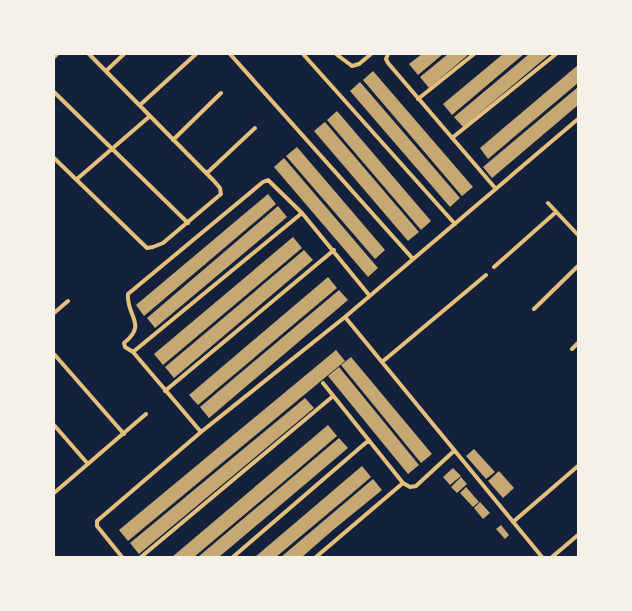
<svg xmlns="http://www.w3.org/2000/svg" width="632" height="611" font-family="'Archivo Narrow',sans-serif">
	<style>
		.building { fill: #c6a872 }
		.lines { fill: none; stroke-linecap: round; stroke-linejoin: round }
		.minor { stroke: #e5c07b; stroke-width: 4 }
	</style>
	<rect width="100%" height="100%" fill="#14213d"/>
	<path class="building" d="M422,54h21l-25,21 -9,-11z
		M448,54h21l-40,34 -9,-11z
		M503,54h21l-72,61 -9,-11z
		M529,54h21l-87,73 -9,-10z
		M578,65v18l-90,76 -8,-11z
		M373,71l100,116 -11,9 -99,-116z
		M360,82l100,116 -10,9 -100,-116z
		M578,87v18l-86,73 -9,-11z
		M337,111l94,110 -10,9 -94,-110z
		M325,122l94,110 -11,9 -94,-110z
		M297,147l88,103 -10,9 -89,-103z
		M284,158l94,110 -10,9 -94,-110z
		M268,194l8,10 -132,112 -8,-11z
		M278,206l9,11 -132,111 -8,-10z
		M293,237l9,11 -139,117 -9,-11z
		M304,250l9,10 -139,118 -9,-11z
		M328,277l9,11 -139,117 -9,-10z
		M339,290l9,10 -139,118 -9,-11z
		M336,350l9,11 -217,180 -9,-11z
		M351,357l81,97 -11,9 -80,-98z
		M339,367l80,98 -11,9 -80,-98z
		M305,398l9,10 -175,146 -9,-11z
		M328,425l9,11 -55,47 -88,74h-22z
		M339,438l9,10 -84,71 -45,38h-21z
		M474,449l21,23 -9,7 -20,-23z
		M362,466l9,11 -21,18 -74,62h-21z
		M453,468l8,8 -11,9 -7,-8z
		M499,471l15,17 -11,10 -15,-17z
		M461,477l6,7 -10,9 -6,-6z
		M373,479l9,11 -49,40 -31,27h-21z
		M466,487l13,15 -6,5 -13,-14z
		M480,502l10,11 -7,6 -9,-11z
		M501,525l8,10 -4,4 -9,-10z"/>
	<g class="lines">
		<path class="minor" d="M230,54l183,205
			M303,54l152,170
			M336,54l16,12 7,-2 12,-10
			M388,54l-2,5 2,4 108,126
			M54,57l3,-3
			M106,71l18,-17
			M54,92l134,131
			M418,99l56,-45
			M140,105l56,-51
			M452,138l104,-84
			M173,140l48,-47
			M54,158l93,90 6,-1 10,-4 58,-49 -1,-6 -6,-7 -125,-127
			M207,173l48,-45
			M77,179l73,-63
			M548,203l30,32
			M494,267l62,-55
			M534,309l44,-43
			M54,313l14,-12
			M345,317l197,240
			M572,349l6,-6
			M133,352l169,-139
			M54,354l70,80
			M382,362l104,-87
			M323,383l80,100 7,4 6,-1 38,-35
			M165,391l169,-141
			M54,425l34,39
			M201,432l-68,-80 -8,-5 -1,-4c24,-19 2,-27 4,-49l135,-112 5,-2 34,33 67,82
			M54,493l92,-79
			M513,522l65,-56
			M122,557l-25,-31v-5l104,-89 144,-115 233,-198
			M141,557l191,-160
			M233,557l136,-117
			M316,557l87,-74
			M552,557l26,-22"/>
	</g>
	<rect width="632" height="611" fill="none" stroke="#f6f1e7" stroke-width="110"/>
</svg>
